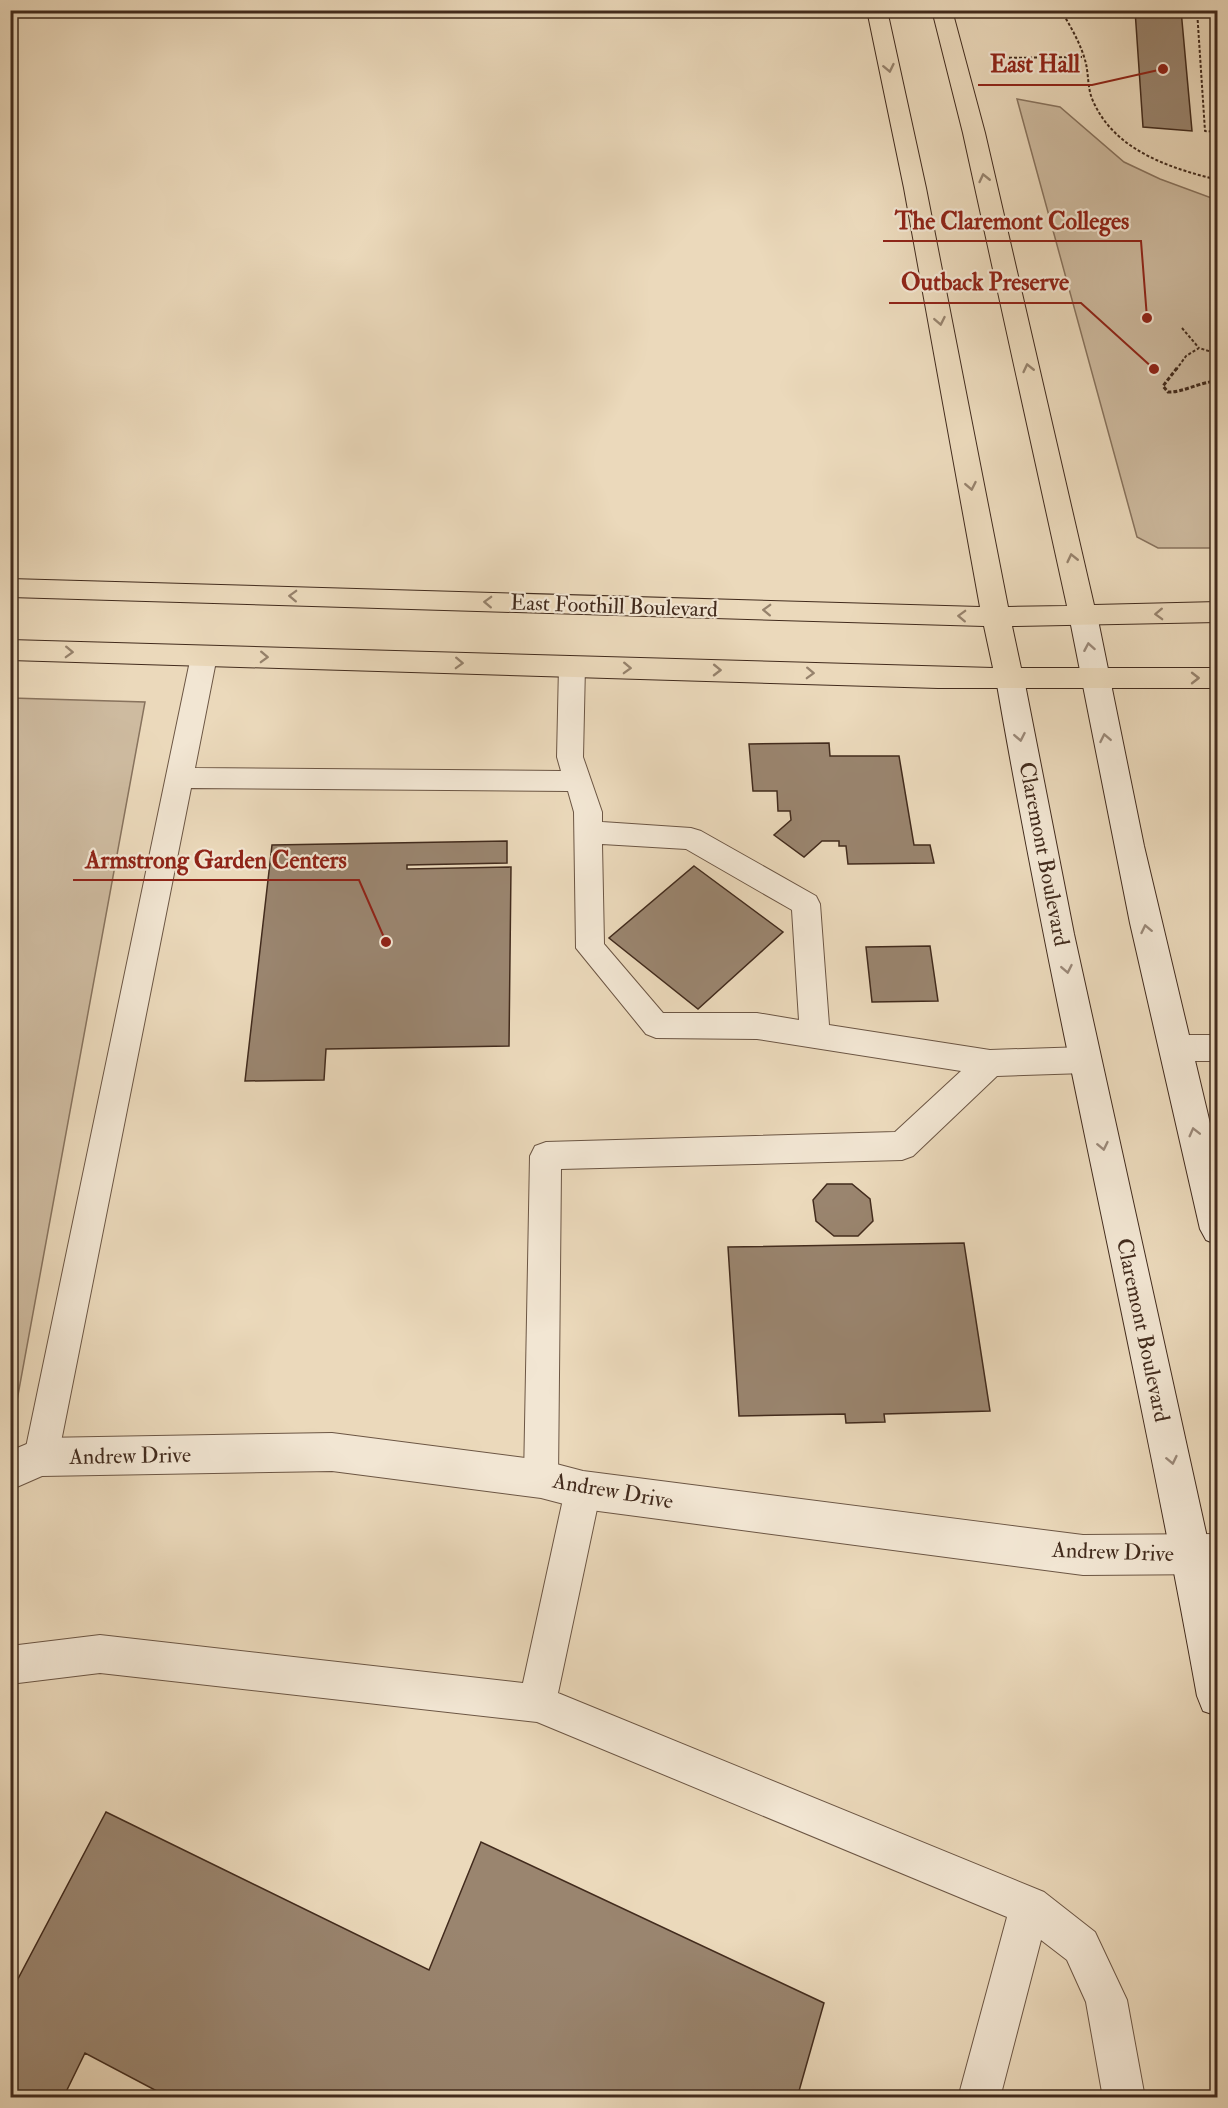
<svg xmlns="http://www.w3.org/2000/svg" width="1228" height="2108" font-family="'IM FELL Double Pica',serif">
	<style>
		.green { fill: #cebba0; stroke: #88735e; stroke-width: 1.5 }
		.building { fill: #9a856f; stroke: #422b1d; stroke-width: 1.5 }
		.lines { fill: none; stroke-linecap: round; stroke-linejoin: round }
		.service-casing { stroke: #6c5644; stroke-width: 2 }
		.minor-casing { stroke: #6c5644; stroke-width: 2 }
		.secondary-casing { stroke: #422b1d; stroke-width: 2 }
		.primary-casing { stroke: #422b1d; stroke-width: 2 }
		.path-far1 { stroke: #422b1d; stroke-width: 2; stroke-dasharray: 3 2; stroke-linecap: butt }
		.path { stroke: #422b1d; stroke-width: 3; stroke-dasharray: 4 2; stroke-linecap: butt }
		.service { fill: #f2e6d3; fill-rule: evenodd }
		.minor { fill: #f2e6d3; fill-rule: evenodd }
		.secondary { fill: #f2e6d3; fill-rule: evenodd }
		.primary { fill: #ebd9bb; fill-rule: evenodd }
		.oneway { stroke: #96826c }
		.oneway2 { stroke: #9a8878 }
		.labels { text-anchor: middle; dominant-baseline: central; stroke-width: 4.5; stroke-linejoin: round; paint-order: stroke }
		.street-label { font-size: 22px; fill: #422b1d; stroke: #f2e6d3 }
		.leader { fill: none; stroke: #8f2418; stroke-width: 2 }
		.callout-dot { fill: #8f2418; stroke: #f2e6d3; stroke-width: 2 }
		.callout-label { font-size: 24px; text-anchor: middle; font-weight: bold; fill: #8f2418; stroke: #f2e6d3; stroke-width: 4.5; stroke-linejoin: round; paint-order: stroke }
	</style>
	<rect width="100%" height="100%" fill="#ebd9bb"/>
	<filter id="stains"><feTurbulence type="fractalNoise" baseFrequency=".00333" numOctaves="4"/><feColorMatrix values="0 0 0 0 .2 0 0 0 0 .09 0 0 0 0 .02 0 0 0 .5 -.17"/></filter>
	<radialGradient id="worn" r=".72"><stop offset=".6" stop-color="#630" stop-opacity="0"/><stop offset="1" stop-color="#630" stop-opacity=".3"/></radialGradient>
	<path class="green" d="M1017,99l43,8 64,55 36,17 57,21v348h-59l-21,-11z
		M11,698l134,4 -129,704 -5,2z"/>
	<path class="building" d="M1135,10h46l11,121 -49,-4z
		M829,743l1,13h69l15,89h16l4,18 -86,1 -2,-18h-7v-5h-17l-18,16 -30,-22 17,-15 -1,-9h-12l-1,-20h-24l-4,-47z
		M507,841v22l-100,2v4l104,-2 -2,179 -183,3 -2,31 -79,1 27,-236z
		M694,866l89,66 -85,77 -89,-71z
		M930,946l8,55 -66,1 -6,-55z
		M827,1184h25l18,15 3,22 -15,15h-24l-18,-15 -3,-21z
		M964,1243l26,168 -106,3 1,8 -39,1 -1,-9 -106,2 -11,-169z
		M106,1812l323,158 52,-128 343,161 -27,95h-627l-85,-45 -22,45h-53v-104z"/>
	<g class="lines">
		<g class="service-casing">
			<path id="service" d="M204,647l9,3 4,6 -22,112 366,3 -4,-14 2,-91 4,-7 9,-2 9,2 4,7 -2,91 19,55v10l89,6 10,3 115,65 4,8 9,121 161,25 95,-3 11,4 4,9 -4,9 -11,4 -88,3 -84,80 -11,4 -341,9 -3,310 -5,12 -12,5 -12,-5 -5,-12 6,-323 5,-10 11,-4 349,-10 66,-61 -204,-32 -101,-1 -10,-4 -70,-86 -2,-136 -6,-21 -377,-3 -133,669 -5,12 -12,5 -12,-5 -5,-12 167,-801 4,-6zM602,844l84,5 106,61 7,110 -42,-7h-94l-59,-69z
				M1174,1035h44v26h-44l-11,-4 -4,-9 4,-9z
				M583,1472l12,6 6,12 -43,203 486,199 51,40 32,68 18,98h-42l-17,-96 -19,-42 -26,-20 -41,158h-42l49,-181 -470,-195 -437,-49 -90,11v-38l90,-11 423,48 42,-193 6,-12z"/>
		</g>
		<g class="minor-casing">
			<path id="minor" d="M332,1433l209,27 42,11 500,64 135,-1v40l-135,1 -500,-66 -42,-11 -209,-27 -290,5 -32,14v-39l31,-13z"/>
		</g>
		<g class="secondary-casing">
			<path id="secondary" d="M1083,605l10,3 4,7 47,231 74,311v88l-12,-5 -6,-11 -70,-306 -61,-308 4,-7z
				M1010,669l10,3 4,7 50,255 140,635 4,18v129l-15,-5 -6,-15c-61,-340 -142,-676 -201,-1017l4,-7z"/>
		</g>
		<g class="primary-casing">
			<path id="primary" d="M867,10h20l39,178 82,419 59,-1 -104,-473 -31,-123h20l33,123 109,472 124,-3v20l-206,4 9,42h197v20h-280l-928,-28v-20l983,28 -9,-42 -974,-29v-18l970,28 -76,-419z"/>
		</g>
		<path class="path-far1" d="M1061,10c9,16 19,32 24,50 4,13 2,28 8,41 22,50 77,67 125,79
			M1197,10l8,121 13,1
			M994,58l90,-1
			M1182,328l17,20
			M1176,370l10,-14 13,-8 19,6"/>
		<path class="path" d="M1177,368l-14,18 5,6c14,1 31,-10 50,-11"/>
		<use href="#service" class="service"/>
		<use href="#minor" class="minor"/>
		<use href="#secondary" class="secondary"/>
		<use href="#primary" class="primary"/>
	</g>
	<defs><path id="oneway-chevron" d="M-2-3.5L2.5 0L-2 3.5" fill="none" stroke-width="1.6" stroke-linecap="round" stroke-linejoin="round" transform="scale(1.5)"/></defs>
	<g class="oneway">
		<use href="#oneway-chevron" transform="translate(889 68) rotate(78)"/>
		<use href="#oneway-chevron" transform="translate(984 178) rotate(-103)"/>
		<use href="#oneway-chevron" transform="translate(940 321) rotate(79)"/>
		<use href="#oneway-chevron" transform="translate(1028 368) rotate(-103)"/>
		<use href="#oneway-chevron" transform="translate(971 486) rotate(79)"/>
		<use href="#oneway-chevron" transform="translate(1072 558) rotate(-103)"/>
		<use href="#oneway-chevron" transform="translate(293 596) rotate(-178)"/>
		<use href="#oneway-chevron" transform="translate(488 602) rotate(-178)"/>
		<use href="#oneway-chevron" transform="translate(767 610) rotate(-178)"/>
		<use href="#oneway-chevron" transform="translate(1159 614) rotate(178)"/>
		<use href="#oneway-chevron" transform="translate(962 616) rotate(-178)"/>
		<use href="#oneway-chevron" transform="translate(69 652) rotate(2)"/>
		<use href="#oneway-chevron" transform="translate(264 657) rotate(2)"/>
		<use href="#oneway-chevron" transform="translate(459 663) rotate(2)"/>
		<use href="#oneway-chevron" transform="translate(627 668) rotate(2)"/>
		<use href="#oneway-chevron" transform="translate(717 670) rotate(1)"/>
		<use href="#oneway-chevron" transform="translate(810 673) rotate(2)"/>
		<use href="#oneway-chevron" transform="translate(1195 678)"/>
	</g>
	<g class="oneway2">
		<use href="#oneway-chevron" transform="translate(1089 647) rotate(-100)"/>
		<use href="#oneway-chevron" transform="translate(1020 737) rotate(79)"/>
		<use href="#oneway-chevron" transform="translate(1105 738) rotate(-101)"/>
		<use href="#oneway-chevron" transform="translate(1146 929) rotate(-102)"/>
		<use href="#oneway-chevron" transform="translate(1067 969) rotate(79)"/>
		<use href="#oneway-chevron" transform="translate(1194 1132) rotate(-104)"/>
		<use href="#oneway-chevron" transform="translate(1103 1146) rotate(78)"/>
		<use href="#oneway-chevron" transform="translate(1172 1460) rotate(78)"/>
	</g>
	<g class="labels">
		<g class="street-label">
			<text transform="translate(614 606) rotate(2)">East Foothill Boulevard</text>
			<text transform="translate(1044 854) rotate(79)">Claremont Boulevard</text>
			<text transform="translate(1143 1330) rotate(78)">Claremont Boulevard</text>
			<text transform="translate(130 1456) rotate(-1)">Andrew Drive</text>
			<text transform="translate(613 1491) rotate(10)">Andrew Drive</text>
			<text transform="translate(1113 1552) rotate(2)">Andrew Drive</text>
		</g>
	</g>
	<path class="leader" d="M1163 69L1092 85H978M1147 318L1141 241H883M1154 369L1081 303H889M386 942L359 880H73"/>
	<g class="callout-dot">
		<circle cx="1163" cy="69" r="6"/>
		<circle cx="1147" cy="318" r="6"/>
		<circle cx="1154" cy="369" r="6"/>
		<circle cx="386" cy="942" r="6"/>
	</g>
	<g class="callout-label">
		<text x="1035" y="72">East Hall</text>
		<text x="1012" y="229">The Claremont Colleges</text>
		<text x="985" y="290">Outback Preserve</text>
		<text x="216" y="868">Armstrong Garden Centers</text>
	</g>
	<rect width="1228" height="2108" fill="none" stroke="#ebd9bb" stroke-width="36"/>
	<rect x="12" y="12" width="1204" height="2084" fill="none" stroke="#422b1d" stroke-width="3"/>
	<rect x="18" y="18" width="1192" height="2072" fill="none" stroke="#422b1d" stroke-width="1.5"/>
	<rect width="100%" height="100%" filter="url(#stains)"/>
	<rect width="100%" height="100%" fill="url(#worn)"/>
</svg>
